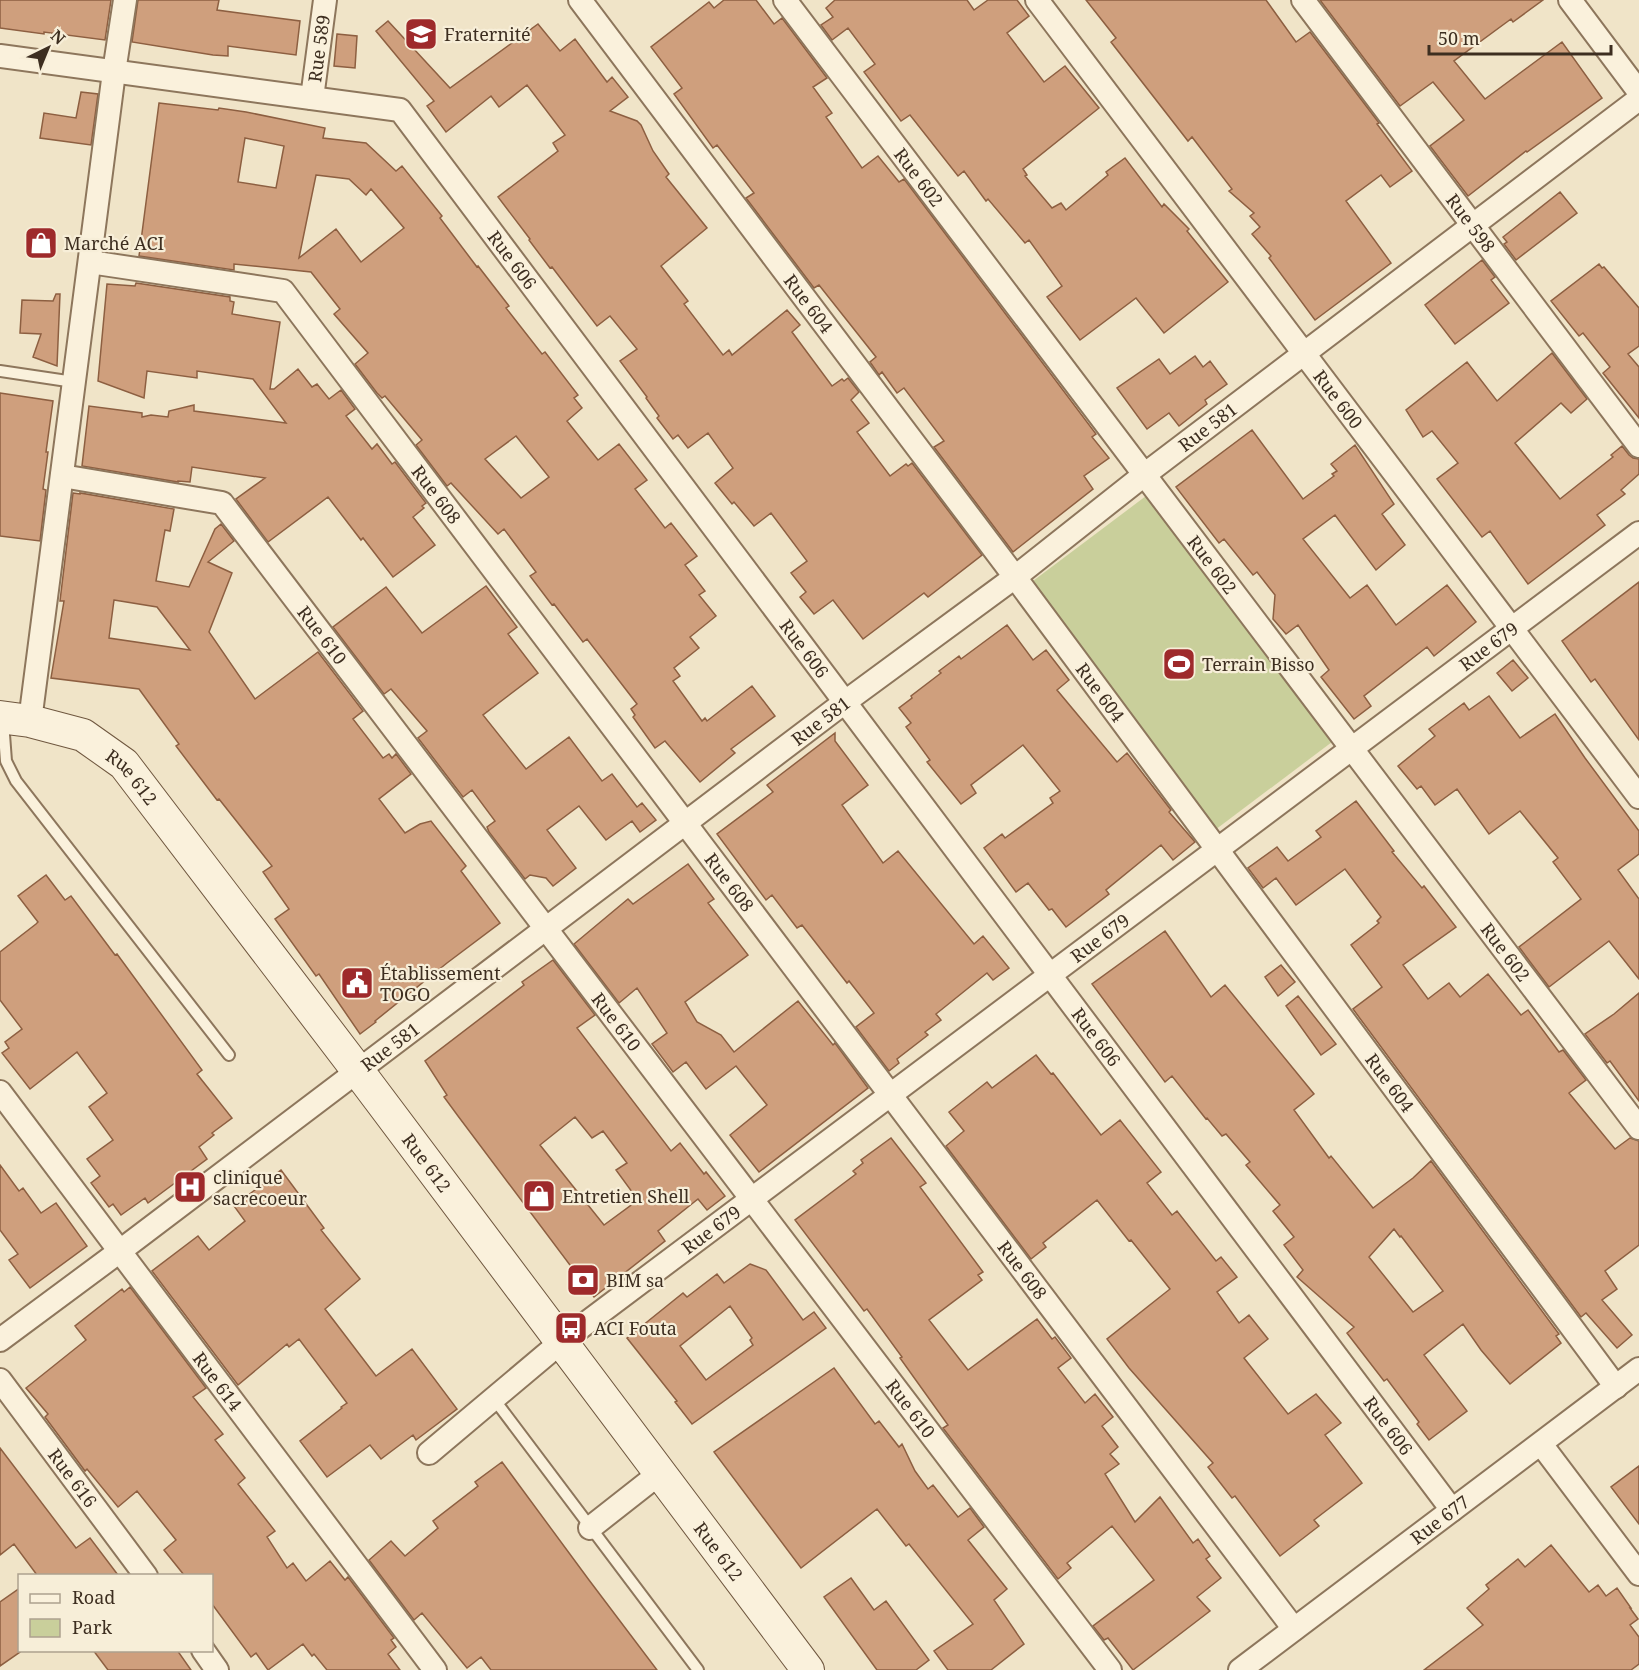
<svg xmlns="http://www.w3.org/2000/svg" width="1639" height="1670" font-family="'Noto Serif',serif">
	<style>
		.green { fill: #c9cf9b }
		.building { fill: #cf9f7d; stroke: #8d5f41; stroke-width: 1.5; fill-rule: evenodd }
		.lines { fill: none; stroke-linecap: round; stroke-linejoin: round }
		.lane-casing { stroke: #8d765c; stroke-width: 14 }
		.street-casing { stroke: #8d765c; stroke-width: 26 }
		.secondary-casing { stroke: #6f573f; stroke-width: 34 }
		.lane { stroke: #faf1dc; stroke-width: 10 }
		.street { stroke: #faf1dc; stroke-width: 22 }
		.secondary { stroke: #faf1dc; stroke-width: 32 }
		.labels { text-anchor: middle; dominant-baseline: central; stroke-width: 4.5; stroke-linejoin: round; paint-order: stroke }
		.poi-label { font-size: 18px; fill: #3d2e20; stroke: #f7eed8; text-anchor: start }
		.street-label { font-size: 18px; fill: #3d2e20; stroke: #f7eed8 }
	</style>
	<rect width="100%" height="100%" fill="#f0e4c8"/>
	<path class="green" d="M1146,496l186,246 -121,91 -186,-246z"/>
	<path class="building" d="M0,0h111l-6,40 -61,-8v2l-44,-6z
		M138,0h81l-2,10 83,11 -4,34 -68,-9v10l-15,-1 -81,-13z
		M724,0h32l18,24 8,-6 45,60 -14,9 19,26 -6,4 36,51 16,-12 21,26 5,-3 192,255 -4,3 17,21 -25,18 9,13 -80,63 -79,-105 10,-6 -40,-53 -7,5 -15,-21 -3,3 -9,-13 6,-5 -57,-72 -5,3 -68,-90 8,-5 -37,-48 -4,3 -39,-54 8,-6 -31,-41 58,-45 5,6z
		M835,0h132l7,10 14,-10h29l12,16 -22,17 37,49 21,-16 34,42 -76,61 4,6 -2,1 27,32 9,-5 5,7 42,-35 -2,-3 19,-14 37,49 2,-3 25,25 -2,2 41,51 -64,51 -28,-35 -56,42 -33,-43 15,-11 -33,-46 -4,3 -37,-44 -2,2 -22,-30 -6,5 -48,-61 -9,6 -37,-49 11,-8 -27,-36 -16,12 -11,-15 12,-8 -7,-9z
		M1086,0h180l30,42 14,-10 69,91 -2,1 35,47 -22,16 -9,-12 -35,26 45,62 -76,57 -46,-62 2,-2 -19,-22 8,-7 -10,-11 4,-3 -25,-22 3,-2 -40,-52 -4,4 -77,-99 5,-4z
		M1320,0h223l-30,22 -2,-3 -57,42 31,38 77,-57 40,56 -75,54 -1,-1 -58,45 -38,-50 34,-26 -31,-38 -33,24z
		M388,21l62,67 88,-64 22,27 15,-12 32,43 5,-5 16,20 -18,14 27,10 4,4 12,26 16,23 -3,3 41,51 -46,38 27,35 -4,3 39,51 6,-5 3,5 55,-45 13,15 -8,7 40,54 10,-7 2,2 4,-3 11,14 -8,8 18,23 -12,9 33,44 16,-12 2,2 4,-3 70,92 -54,42 -4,-4 -61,46 -30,-39 -19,14 -14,-17 6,-5 -15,-19 16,-12 -36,-48 -17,13 -20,-24 -2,2 -17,-21 18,-15 -25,-35 -20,15 -10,-13 -5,4 -16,-21 2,-2 -13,-18 1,-1 -27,-36 17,-12 -27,-33 -13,10 -45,-59 -2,1 -21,-28 1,-1 -32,-42 60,-46 -5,-8 12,-8 -38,-50 -28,22 -8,-11 -45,36 -19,-26 7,-5 -58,-70z
		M337,34l20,2 -2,32 -21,-2z
		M81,92l17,2 -7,51 -51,-7 4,-25 32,5z
		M159,103l59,7 1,-2 27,4 79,16 -2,10 43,5 30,28 6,-5 40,50 -2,2 37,49 1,-1 31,40 -3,2 36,46 3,-2 33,43 -4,3 8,10 -15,13 31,39 21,-16 28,36 -12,9 30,39 6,-5 26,33 -12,9 20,26 -6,4 17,21 -26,21 9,11 -25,20 6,8 -7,5 29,40 3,-3 2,3 45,-35 23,30 -44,33 4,4 -35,29 -35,-41 -10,7 -22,-31 2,-2 -4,-6 6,-5 -50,-65 -4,3 -29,-38 -2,1 -22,-29 6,-4 -32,-43 -6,5 -47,-51 -4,3 -31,-41 6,-5 -37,-44 -3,2 -5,-5 -22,-29 13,-11 -34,-39 6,-5 -29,-37 -77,-8v6l-95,-14zM245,138l39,8 -8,42 -38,-6zM316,175l33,4 17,16 5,-6 33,39 -43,34 -25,-33 -37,29zM516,436l33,41 -28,21 -36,-39z
		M1560,192l17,21 -61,47 -12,-16 3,-2 -4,-5z
		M1482,260l13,17 -4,3 18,23 -54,41 -30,-39z
		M1599,264l3,4 2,-1 35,41v38l-11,8 11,13v51l-36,-45 7,-6 -27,-34 -4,3 -28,-35z
		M136,283l94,14v4l4,1 -2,12 48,8 -10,67h4l24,-20 14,18 5,-3 12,15 12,-9 14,19 -9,7 26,33 5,-5 15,20 3,-2 31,41 -4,3 2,2 -11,9 22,28 -42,32 -30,-39 -2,2 -33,-43 -60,45 -32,-43 29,-21 -73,-11 -2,15 -12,-1v1l-96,-16 7,-60 53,7v4l9,-2 17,2 1,-6 25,-6v6l92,12 -33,-44 -56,-8v7l-50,-7 -3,27 -46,-17 9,-97 28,2z
		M56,294h4l-3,72 -24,-9 8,-23 -21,-1 2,-33 31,1z
		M1552,353l35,46 -16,14 -10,-10 -46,40 45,56 53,-42 -2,-2 11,-9 7,9 4,3 6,1v15l-18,16 4,4 -28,21 8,10 -77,59 -38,-53 -8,6 -45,-58 21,-16 -26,-32 -9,6 -17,-27 61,-48 30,39z
		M1195,356l8,11 7,-6 17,23 -22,16 2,4 -28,22 -10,-13 -22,16 -30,-41 42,-29 11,15z
		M0,393l53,8 -7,51h2l-5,37 3,1 -6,51 -40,-5z
		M1252,430l51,69 31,-23 -2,-2 5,-3 -6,-7 24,-19 39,59 -12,10 23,31 -29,25 -41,-55 -32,24 47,59 17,-13 29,40 51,-40 29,37 -42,34 -7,-9 -63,49 7,10 -17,13 -33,-42 8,-7 -31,-45 -12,9 -13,-15 2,-24 -18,-23 -4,3 -29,-36 -5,4 -43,-56z
		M73,493l7,1v-1l94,16 -4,22 -5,-1 -9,51 33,6 26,-58 6,-5 13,17 -26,21 24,11 -23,59 46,67 63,-47 45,59 -10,8 30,39 6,-4 3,4 4,-4 15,20 -32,25 26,34 15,-9 11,-3 35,45 -5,5 39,52 -53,40 -72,58 1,1 -16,12 -41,-60 -3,2 -41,-57 14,-10 -26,-37 9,-6 -53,-67 -2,1 -41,-54 3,-2 -40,-55 -88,-11 13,-77h-4zM114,600l43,7 33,43 -81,-12z
		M1639,582v158l-44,-61 -4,3 -29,-41z
		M486,586l31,41 -9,7 30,39 -55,42 43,54 43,-32 33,44 10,-7 25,33 5,-4 14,17 -16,12 -8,-11 -26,19 -27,-34 -32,24 29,38 -23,18 -7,-8 -16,-3 -5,4 -36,-47 -2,-5 8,-6 -23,-31 -9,7 -45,-59 9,-7 -36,-42 -7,5 -51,-67 53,-40 36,46z
		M1007,625l26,35 13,-10 23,30 -12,10 60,72 10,-9 44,57 -2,2 26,30 -22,18 -12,-15 -55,45 3,4 -43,33 -14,-18 -3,1 -21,-27 -12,9 -32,-44 18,-14 3,4 48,-35 -3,-5 10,-7 -37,-46 -52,40 5,8 -15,11 -34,-42 3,-2 -24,-33 5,-4 -12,-15 13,-10 -1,-2 30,-23 -2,-2 20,-15 2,3z
		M1513,660l15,18 -16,13 -15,-18z
		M1489,696l31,42 35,-24 30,44 54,73v23l-21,16 21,29v80l-30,-38 -60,46 -30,-40 62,-48 -28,-37 5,-4 -38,-47 -31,23 -32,-45 -22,16 -14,-19 -4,3 -19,-23 37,-30 -6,-7 35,-26 5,7z
		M835,733v8l33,44 -26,20 41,58 15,-12 76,93 9,-8 26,32 -16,12 -6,-7 -51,41 5,6 -16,12 3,3 -31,24 2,4 -10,8 -33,-44 18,-14 -25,-32 -2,2 -45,-58 -5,3 -25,-33 -6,5 -49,-66 56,-42 -6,-7z
		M1356,801l38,50 -2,1 30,36 2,-2 32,41 -53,38 25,34 21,-16 11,14 28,-23 33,41 7,-5 31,42 4,-2 23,30 -17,13 46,56 15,-11 9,3v104l-34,26 12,18 -15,11 30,35 -15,13 -31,-35 -5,4 -228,-308 29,-22 -31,-42 28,-22 -2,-2 4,-4 -36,-48 -49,36 -20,-27 -13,10 -15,-20 29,-21 11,14 33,-24 -5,-6z
		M688,864l26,35 -6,4 40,52 -63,47 12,20 24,13 13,17 64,-51 35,44 2,-2 33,45 -109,84 -29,-37 37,-30 -31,-39 -30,23 -20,-27 -13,10 -21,-28 15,-11 -30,-45 -18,15 -45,-59 54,-45 5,5z
		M46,875l19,25 6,-4 44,59 2,-1 85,116 -5,4 35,44 -20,15 2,2 -15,12 8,12 -59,44 -3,-5 -24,17 -8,-11 -4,3 -18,-24 9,-7 -13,-17 26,-19 -24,-33 18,-14 -30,-41 -47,37 -28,-36 7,-5 -4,-6 17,-13 -22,-29v-48l36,-28 2,-2 -20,-26z
		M1165,931l46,66 14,-12 89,109 -20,16 35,48 2,-2 42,52 40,-30 18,-17 128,173 -3,2 5,7 -51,41 -29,-34 -18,-26 -39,31 43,56 -38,29 -12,-16 2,-2 -32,-43 -3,2 -37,-48 7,-6 -57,-50 6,-7 -19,-25 10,-8 -21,-26 7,-6 -34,-40 4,-3 -24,-28 -4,2 -15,-18 -1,1 -34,-43 -7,6 -73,-98zM1394,1229l6,8 1,-1 42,55 -30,21 -44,-55z
		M553,960l42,55 -18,13 94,123 9,-8 24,31 2,-2 19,24 -18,14 -9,-11 -40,32 7,10 -71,56 -136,-181 -14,-19 3,-2 -22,-34 99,-76 -2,-3zM575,1117l17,21 11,-7 24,32 -11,7 22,30 -34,25 -64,-80z
		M1281,965l14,17 -17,14 -13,-19z
		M1639,993v108l-29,-40 -3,2 -22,-29 29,-20z
		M1298,996l38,48 -15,11 -35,-49z
		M1036,1055l15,19 2,-1 48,62 19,-15 41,52 -14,11 25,32 5,-4 39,50 5,-4 16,20 -20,15 22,31 10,-8 19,24 -24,19 44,56 28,-20 25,29 -16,12 37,48 -48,37 5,6 -39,30 -45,-60 -3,2 -24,-31 5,-4 -84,-95 -22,-29 63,-50 -39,-49 -2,1 -32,-41 -54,43 3,4 -15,12 -85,-113 18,-15 -15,-19 38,-30 5,6z
		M891,1138l35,45 -6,4 63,85 -5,3 4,5 -53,40 39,50 69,-51 15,20 3,-2 16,21 -13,10 27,35 10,-9 18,23 -11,9 16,21 -8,7 9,10 -14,10 30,48 25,-25 33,46 5,-4 12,17 -4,3 15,19 -24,19 13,14 -77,59 -25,-32 -4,2 -11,-14 61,-46 -42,-54 -45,37 4,5 -13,11 -115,-151 5,-3 -48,-67 2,-1 -35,-48 -3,2 -69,-91 61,-46 -3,-3 10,-8 -2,-3z
		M0,1165l19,26 4,-3 18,25 15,-10 31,43 -57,42 -21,-28 9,-6 -18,-24z
		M281,1170l43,58 -3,2 39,49 -35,30 51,67 36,-27 45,60 -41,31 -3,-5 -32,24 -11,-14 -43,32 -27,-36 42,-33 -1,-1 6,-4 -48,-64 -10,8 -2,-3 -49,41 -86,-114 46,-35 11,14 36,-29 -11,-15z
		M750,1264l16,6 37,50 11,-8 12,16 -134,96 -17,-22 2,-1 -50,-63 56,-45 4,4 30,-23 7,9zM730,1306l22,32 -2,2 3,5 -47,35 -26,-34z
		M130,1287l76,101 -13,9 30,37 -8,6 30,38 -7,6 37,47 -8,6 20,31 6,-5 13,18 24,-20 15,19 3,-3 46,61 -3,2 5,7 -8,7 12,16h-73l-13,-16 -2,2 -9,-12 -35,26 -12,-17 -5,4 -39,-53v-29h-28l-20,-25 12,-10 -39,-49 -19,16 -31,-38 -2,2 -40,-54 3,-3 -22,-26 60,-48 -11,-14 47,-37 2,3z
		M834,1368l41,56 4,-3 20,26 3,-3 13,27 13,18 5,-4 25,32 12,-9 14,19 -16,13 39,49 -13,11 30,44 -33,26h-43l-14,-19 39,-27 -64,-80 -3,2 -29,-37 -76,59 -87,-116z
		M0,1448l76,100 14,-10 28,37h-81l-23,-31 -14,11z
		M502,1462l87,118 68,90h-166l-10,-13 -14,11 -45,-55 -8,7 -45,-60 22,-19 14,15 33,-28 -5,-7 45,-35 -3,-4z
		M1639,1466v58l-28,-37z
		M1551,1545l38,47 9,-7 8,11 11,-8 14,20h-1l8,11 -8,6 9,12v27l-8,6h-207l59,-45 -16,-17 22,-19 -3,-4 32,-26 7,8z
		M851,1578l23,32 12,-9 43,59 -13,10h-39l-53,-73z
		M20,1588v64l-20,14v-64z
		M93,1650h84l14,20h-83z"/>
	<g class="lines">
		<g class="lane-casing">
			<path id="lane" d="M0,371l74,11
				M3,721l3,40 10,20 213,274
				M494,1399l204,271"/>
		</g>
		<g class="street-casing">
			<g id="street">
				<path id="s1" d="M580,0l435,577 601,810"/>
				<path id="s2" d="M785,0l854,1128"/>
				<path id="s3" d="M1037,0l602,797"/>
				<path id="s4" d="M1303,0l336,446"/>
				<path d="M1570,0l69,92"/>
				<path id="s5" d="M0,56l400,54 1052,1400"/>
				<path id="s6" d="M312,98l13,-98"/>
				<path id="s7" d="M90,262l193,29 1011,1338"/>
				<path id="s8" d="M62,476l160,27 888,1167"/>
				<path d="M30,721l84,-649 11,-72"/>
				<path id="s9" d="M0,1092l435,578"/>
				<path id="s10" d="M0,1340l120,-89 725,-549 170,-125 129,-102 495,-376"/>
				<path id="s11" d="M0,1380l146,196"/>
				<path d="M1541,1444l98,130"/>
				<path id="s12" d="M429,1453l132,-111 1078,-809"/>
				<path d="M590,1528l70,-55"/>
				<path d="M203,1650l14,20"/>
				<path id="s13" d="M1240,1670l399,-301"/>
			</g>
		</g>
		<g class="secondary-casing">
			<g id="secondary">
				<path id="s14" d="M0,717l30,4 53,14 41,29 234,307 450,599"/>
			</g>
		</g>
		<use href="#lane" class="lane"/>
		<use href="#street" class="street"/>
		<use href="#secondary" class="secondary"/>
	</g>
	<defs>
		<g id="school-square" transform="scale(1.725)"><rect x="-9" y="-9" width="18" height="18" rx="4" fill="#9e2a2b" stroke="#f7eed8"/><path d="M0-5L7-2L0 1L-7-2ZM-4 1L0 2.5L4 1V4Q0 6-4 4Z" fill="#fff"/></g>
		<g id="shop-square" transform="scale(1.725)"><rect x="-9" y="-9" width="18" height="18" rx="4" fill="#9e2a2b" stroke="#f7eed8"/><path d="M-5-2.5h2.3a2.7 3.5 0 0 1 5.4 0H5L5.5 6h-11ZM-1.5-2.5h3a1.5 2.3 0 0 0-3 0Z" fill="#fff"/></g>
		<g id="stadium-square" transform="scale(1.725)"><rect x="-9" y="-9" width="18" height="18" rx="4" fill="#9e2a2b" stroke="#f7eed8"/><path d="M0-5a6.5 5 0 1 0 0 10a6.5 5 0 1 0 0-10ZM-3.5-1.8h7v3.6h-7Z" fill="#fff"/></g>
		<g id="civic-square" transform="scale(1.725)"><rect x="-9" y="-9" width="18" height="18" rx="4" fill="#9e2a2b" stroke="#f7eed8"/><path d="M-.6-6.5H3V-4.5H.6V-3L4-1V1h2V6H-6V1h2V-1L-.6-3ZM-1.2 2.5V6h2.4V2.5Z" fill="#fff"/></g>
		<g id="hospital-square" transform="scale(1.725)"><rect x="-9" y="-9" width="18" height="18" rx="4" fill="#9e2a2b" stroke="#f7eed8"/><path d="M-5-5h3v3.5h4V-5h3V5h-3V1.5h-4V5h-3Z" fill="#fff"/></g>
		<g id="bank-square" transform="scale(1.725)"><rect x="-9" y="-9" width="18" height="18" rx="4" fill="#9e2a2b" stroke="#f7eed8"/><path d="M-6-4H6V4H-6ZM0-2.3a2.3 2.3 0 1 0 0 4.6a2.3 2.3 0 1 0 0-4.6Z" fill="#fff"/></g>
		<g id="bus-square" transform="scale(1.725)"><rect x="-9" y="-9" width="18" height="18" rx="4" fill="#9e2a2b" stroke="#f7eed8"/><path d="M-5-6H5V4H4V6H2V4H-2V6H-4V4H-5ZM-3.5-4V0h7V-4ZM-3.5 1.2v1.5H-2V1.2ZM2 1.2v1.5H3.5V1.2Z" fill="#fff"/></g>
	</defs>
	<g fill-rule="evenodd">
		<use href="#school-square" x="421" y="34"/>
		<use href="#shop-square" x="41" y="243"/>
		<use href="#stadium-square" x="1179" y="664"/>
		<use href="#civic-square" x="357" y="983"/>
		<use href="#hospital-square" x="190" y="1187"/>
		<use href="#shop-square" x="539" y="1196"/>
		<use href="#bank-square" x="583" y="1280"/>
		<use href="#bus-square" x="571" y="1328"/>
	</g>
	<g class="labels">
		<g class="poi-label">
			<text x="444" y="34">Fraternité</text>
			<text x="64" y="243">Marché ACI</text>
			<text x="1202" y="664">Terrain Bisso</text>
			<text x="380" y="973">Établissement<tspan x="380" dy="21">TOGO</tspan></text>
			<text x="213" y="1177">clinique<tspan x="213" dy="21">sacrecoeur</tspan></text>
			<text x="562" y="1196">Entretien Shell</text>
			<text x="606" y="1280">BIM sa</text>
			<text x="594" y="1328">ACI Fouta</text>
		</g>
		<g class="street-label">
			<text stroke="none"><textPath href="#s6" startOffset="50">Rue 589</textPath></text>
			<text stroke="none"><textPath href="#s2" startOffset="222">Rue 602</textPath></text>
			<text stroke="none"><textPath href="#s4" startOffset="279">Rue 598</textPath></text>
			<text stroke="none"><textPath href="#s5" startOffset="591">Rue 606</textPath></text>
			<text stroke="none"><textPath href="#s1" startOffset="380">Rue 604</textPath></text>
			<text stroke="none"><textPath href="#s3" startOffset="500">Rue 600</textPath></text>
			<text stroke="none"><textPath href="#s10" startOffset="1514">Rue 581</textPath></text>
			<text stroke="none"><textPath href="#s7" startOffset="450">Rue 608</textPath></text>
			<text stroke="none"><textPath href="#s2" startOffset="708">Rue 602</textPath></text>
			<text stroke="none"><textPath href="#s8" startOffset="328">Rue 610</textPath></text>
			<text stroke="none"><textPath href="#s12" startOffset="1332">Rue 679</textPath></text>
			<text stroke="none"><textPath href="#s5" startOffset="1077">Rue 606</textPath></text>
			<text stroke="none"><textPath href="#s1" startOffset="866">Rue 604</textPath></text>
			<text stroke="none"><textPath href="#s10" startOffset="1028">Rue 581</textPath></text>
			<text stroke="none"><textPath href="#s14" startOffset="150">Rue 612</textPath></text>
			<text stroke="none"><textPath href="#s7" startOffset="936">Rue 608</textPath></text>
			<text stroke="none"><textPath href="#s12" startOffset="846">Rue 679</textPath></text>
			<text stroke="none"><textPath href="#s2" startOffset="1194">Rue 602</textPath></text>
			<text stroke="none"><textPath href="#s8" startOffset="814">Rue 610</textPath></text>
			<text stroke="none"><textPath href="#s5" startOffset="1563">Rue 606</textPath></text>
			<text stroke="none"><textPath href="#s10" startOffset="488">Rue 581</textPath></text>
			<text stroke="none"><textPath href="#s1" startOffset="1352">Rue 604</textPath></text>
			<text stroke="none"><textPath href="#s14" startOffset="636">Rue 612</textPath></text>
			<text stroke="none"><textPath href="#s12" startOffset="360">Rue 679</textPath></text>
			<text stroke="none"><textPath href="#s7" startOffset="1422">Rue 608</textPath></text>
			<text stroke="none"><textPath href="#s9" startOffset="362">Rue 614</textPath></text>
			<text stroke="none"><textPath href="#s8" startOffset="1300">Rue 610</textPath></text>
			<text stroke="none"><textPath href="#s5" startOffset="2049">Rue 606</textPath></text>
			<text stroke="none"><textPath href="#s11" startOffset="122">Rue 616</textPath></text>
			<text stroke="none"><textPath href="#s13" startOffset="250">Rue 677</textPath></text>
			<text stroke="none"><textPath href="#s14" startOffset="1122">Rue 612</textPath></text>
		</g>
	</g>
	<rect x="18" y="1574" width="195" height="78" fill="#f7eed8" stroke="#ada18e" stroke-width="1.5"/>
	<rect x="30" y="1594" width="30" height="9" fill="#faf1dc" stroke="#ada18e" stroke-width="1.5"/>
	<text x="72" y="1604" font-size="18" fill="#3d2e20">Road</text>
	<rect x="30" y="1619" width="30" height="18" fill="#c9cf9b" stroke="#ada18e" stroke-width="1.5"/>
	<text x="72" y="1634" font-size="18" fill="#3d2e20">Park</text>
	<g transform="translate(48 48) rotate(43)" stroke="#f7eed8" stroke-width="4.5" paint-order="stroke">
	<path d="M0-4.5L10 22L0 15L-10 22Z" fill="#3d2e20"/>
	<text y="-9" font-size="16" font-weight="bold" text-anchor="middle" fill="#3d2e20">N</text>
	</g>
	<path d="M1429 45v9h182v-9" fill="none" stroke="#3d2e20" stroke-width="3"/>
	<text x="1438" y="45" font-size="18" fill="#3d2e20" stroke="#f7eed8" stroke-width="4.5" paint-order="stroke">50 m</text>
</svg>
